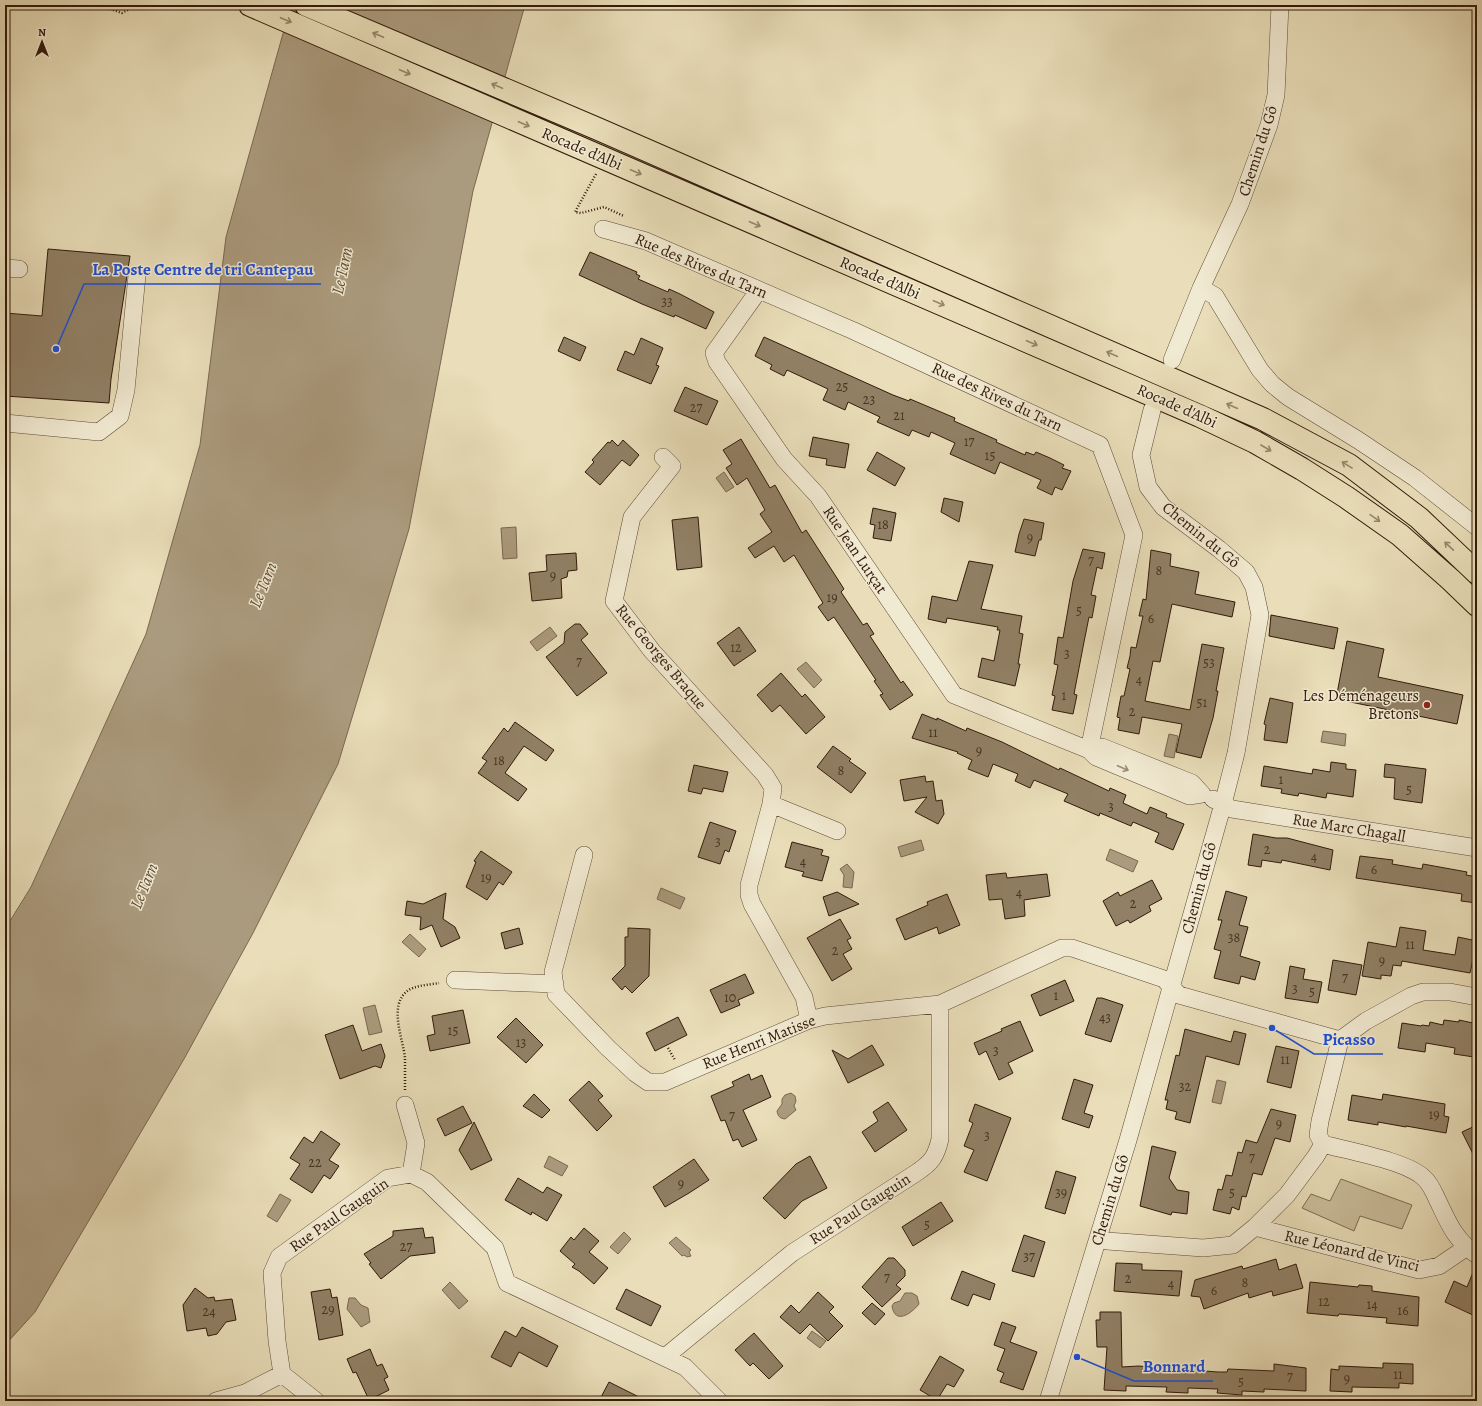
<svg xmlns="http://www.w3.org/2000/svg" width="1482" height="1406" font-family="Alegreya,serif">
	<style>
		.green { fill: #cabd9b; stroke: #7e6c52 }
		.water { fill: #ab9b7e; stroke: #7b6750 }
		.building { fill: #918065; stroke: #321a0a }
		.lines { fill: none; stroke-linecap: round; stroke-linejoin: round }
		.minor-casing { stroke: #604b36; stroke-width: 18 }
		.highway-casing { stroke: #321a0a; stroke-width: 24 }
		.path { stroke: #321a0a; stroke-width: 2.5; stroke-dasharray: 1 2; stroke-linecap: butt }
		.minor { stroke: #f1ead2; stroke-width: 17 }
		.highway { stroke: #e9deb9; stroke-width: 22 }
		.oneway { stroke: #97866a }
		.oneway2 { stroke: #9b8c78 }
		.poi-dot { fill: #8f2418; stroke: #f1ead2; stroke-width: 1.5 }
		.labels { text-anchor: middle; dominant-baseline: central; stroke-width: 3; stroke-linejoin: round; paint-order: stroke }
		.number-label { font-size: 14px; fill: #4a3421 }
		.street-label { font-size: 16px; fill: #321a0a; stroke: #f1ead2 }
		.poi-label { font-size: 16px; fill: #321a0a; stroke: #f1ead2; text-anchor: end }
		.water-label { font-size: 17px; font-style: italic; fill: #624e38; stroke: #f1ead2 }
		.leader { fill: none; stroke: #1d4ed8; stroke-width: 1.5 }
		.callout-dot { fill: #1d4ed8; stroke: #f1ead2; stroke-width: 1.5 }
		.callout-label { font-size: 17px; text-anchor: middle; font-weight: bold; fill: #1d4ed8; stroke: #f1ead2; stroke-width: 3; stroke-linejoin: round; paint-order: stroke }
	</style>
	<rect width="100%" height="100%" fill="#e9deb9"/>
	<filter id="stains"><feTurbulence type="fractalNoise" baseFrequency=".005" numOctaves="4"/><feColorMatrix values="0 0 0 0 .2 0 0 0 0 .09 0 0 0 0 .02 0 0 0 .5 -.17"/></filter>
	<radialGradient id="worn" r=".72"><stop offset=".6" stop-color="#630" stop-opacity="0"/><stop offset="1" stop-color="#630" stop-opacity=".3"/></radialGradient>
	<path class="green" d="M1341,1179l71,26 -10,24 -42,-13 -6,15 -52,-23 9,-14 19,7z"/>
	<path class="water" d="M291,5h234l-52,186 -64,338 -71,235 -85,169 -69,126 -149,253 -30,33v-416l26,-42 115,-253 54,-189 26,-208z
		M724,472l10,15 -8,5 -10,-14z
		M516,527l1,31 -14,1 -2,-31z
		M550,627l7,9 -20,15 -7,-9z
		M806,662l16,18 -8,8 -17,-19z
		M1323,731l23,3 -1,12 -24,-4z
		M1169,734l9,2 -4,22 -10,-2z
		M921,840l3,10 -23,7 -3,-10z
		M1110,849l28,12 -5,11 -27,-12z
		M847,864l7,8 -2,16 -9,-1 1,-12 -4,-6z
		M661,888l24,10 -5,11 -23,-10z
		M410,934l16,15 -7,8 -17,-15z
		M375,1005l7,27 -13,3 -6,-27z
		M1217,1080l9,2 -5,22 -9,-2z
		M791,1093l4,3 1,5 -2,5 2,4 -11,9c-6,-1 -7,-3 -8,-8l5,-7v-5l3,-4z
		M549,1156l19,10 -6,10 -18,-9z
		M280,1194l11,6 -14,22 -10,-6z
		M624,1232l7,7 -13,15 -8,-7z
		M676,1237l15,13 -2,2 2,4 -4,1 -3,-2 -2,1 -13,-13z
		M450,1282l18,19 -9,8 -17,-19z
		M905,1293h7l5,3 2,8c-8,10 -24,21 -27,2l2,-3 6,-2z
		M349,1298h6l6,7 7,3 2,14 -9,5 -14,-18z
		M812,1331l14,10 -6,7 -13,-10z"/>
	<path class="building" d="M48,249l82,7 -19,123 -2,24 -104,-7v-83l37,3z
		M590,252l47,20 -1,2 4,2 -2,3 30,13 1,-3 11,5 34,18 -8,17 -31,-14 -1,2 -32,-13 -63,-29z
		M564,337l22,10 -6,14 -22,-10z
		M764,337l129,58 16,6 1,-2 45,19 -1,3 43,19 -1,2 29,13 1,-3 8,3 2,-3 14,6 14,7 -2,3 9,3 -9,19 -7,-3 -3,8 -15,-7 4,-8 -41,-18 -5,12 -45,-20 5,-11 -24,-11 -2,5 -17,-7 -3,6 -32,-14 3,-5 -32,-15 -3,8 -22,-10 5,-11 -41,-19 -3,6 -14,-7 2,-4 -17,-9z
		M641,338l22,10 -7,17 3,1 -8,18 -34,-14 8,-19 9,4z
		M685,387l33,14 -11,24 -33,-14z
		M813,437l36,7 -4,24 -19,-3 1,-6 -18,-3z
		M741,439l29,49 5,-3 27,48 4,-3 38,59 -3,3 22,33 4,-2 7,11 -4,2 31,47 2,-2 10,14 -23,15 -10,-15 3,-1 -9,-13 2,-1 -42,-63 -6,4 -10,-14 5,-4 -29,-48 -10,7 -10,-16 -19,12 -7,-10 24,-16 -12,-18 5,-4 -18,-32 -10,7 -11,-17 6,-4 -9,-14z
		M612,440l6,6 5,-6 16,15 -9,11 -8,-6 -22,25 -15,-13 9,-10 -2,-2 16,-18 2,1z
		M877,452l28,16 -10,18 -28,-16z
		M944,498l19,4 -4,20 -18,-10z
		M873,508l23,5 -5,28 -18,-3 2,-13 -5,-1z
		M698,517l4,50 -25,3 -5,-50z
		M1024,519l20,4 -3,17h-2l-4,16 -20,-4 4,-18z
		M1083,549l22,4 -3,16 -5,-2 -6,28 5,1 -4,22 -3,-1 -5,25 -10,52 3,1 -4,19 -21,-4 3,-14 -3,-1 6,-30 -4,-1 4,-27 5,1 10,-57z
		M1151,550l20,4 -1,12 29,6 -4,22 40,8 -3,15 -60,-13 -12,58 -7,-1 -8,40 45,9 12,-66 22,4 -8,43h2l-5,27 -12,40 -25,-6 6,-28 -40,-7 -3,17 -21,-4 2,-12 -3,-1 4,-21h3l6,-27 -3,-1 3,-12 1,-9 5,1 7,-32h-4l4,-17 3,1z
		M576,553l1,17 -9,1 -1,6 -6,2 1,19 -30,3 -3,-28 18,-2 -1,-16z
		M969,561l24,4 -12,44 41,7 -3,17 4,1 -5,30h2l-5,22 -37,-9 4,-19 12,3 6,-31h-3l1,-3 -51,-9 -1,5 -18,-4 4,-23 25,5z
		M1271,615l67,13 -4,21 -65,-13z
		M575,624h5l8,10 -7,6 26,33 -30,23 -31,-39 18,-14 1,-11z
		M739,627l17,24 -22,15 -17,-23z
		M1347,641l37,8 -6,28 85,18 -6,29 -121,-25z
		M781,673l21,24 3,-3 20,23 -19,17 -26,-29 -8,7 -15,-17z
		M1270,698l23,5 -6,40 -23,-3 2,-15 -2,-1z
		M922,714l15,6v-2l29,13 1,-3 35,14 57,28 1,-2 49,23 1,-3 16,7 -3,8 24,11 3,-7 17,7 -1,3 18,7 -11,26 -18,-8 4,-9 -26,-11 -2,4 -31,-13 -1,3 -35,-15 4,-7 -34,-14 -4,8 -15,-7 3,-7 -25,-10 -5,13 -20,-8 4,-9 -15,-7 1,-1 -46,-14z
		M515,722l39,28 -8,11 -22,-15 -19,27 22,16 -9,12 -40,-28 9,-12 -5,-3 22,-30 4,4z
		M833,746l18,13 -2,2 17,12 -15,20 -34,-26z
		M1331,762l15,2v5l10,1 -3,27 -26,-4 -1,5 -27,-5 -1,3 -17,-3 1,-4 -21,-3 3,-20 48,8 1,-5 17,3z
		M1385,764l41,5 -4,34 -28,-4 1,-21 -11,-1z
		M694,765l34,7 -5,20 -20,-4 -2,6 -13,-3z
		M925,776l1,6 7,-1 3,20 6,-1 2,14 -6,10 -23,-12 12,-15 -23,4 -4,-21z
		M710,822l26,9 -7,21 -4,-2 -5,14 -22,-7z
		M1253,834l23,4h11l46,12 -3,20 -48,-10 -1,3 -19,-3 -1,7 -13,-2z
		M792,842l31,8 -2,5 8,2 -7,24 -20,-5 2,-4 -19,-5z
		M481,851l31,21 -9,13 -4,-3 -12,18 -21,-13 10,-25 -2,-1z
		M1360,856l33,4 -1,4 30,5 1,-5 44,8 -1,3 11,2v26l-16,-2 1,-7 -106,-16z
		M1006,873l1,5 40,-4 3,22 -26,4 1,16 -20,3 -3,-20 -13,1 -3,-25z
		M1152,880l10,19 -13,7 2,5 -21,12 -2,-3 -12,6 -13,-25 15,-9 2,4z
		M1226,891l21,6 -8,28 9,2 -8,29 20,6 -5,18 -14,-4 -2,8 -25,-6 7,-27 -7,-2 8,-29h-4z
		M837,892l2,1 20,11 -30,12 -6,-19z
		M446,893l-3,26 12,8 5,11 -19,9 -9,-22 -12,5 1,-13 -16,-2 2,-14 16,3z
		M947,894l13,31 -21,9 -2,-7 -32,13 -9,-21 32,-14 -1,-3z
		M840,919l11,19 -4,2 5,9 -9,5 9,15 -20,12 -25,-43z
		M1400,927l26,4 -3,19 32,5 3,-18 19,4 -7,32 -68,-12 -1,5 -8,-1 -2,11 -10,-1v4l-19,-3 6,-34 28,5z
		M519,928l4,16 -18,5 -4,-16z
		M628,928l22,1 -1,47 -17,17 -7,-7 -3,4 -10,-11 13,-13v-29h3z
		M1333,960l29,5 -6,30 -28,-5z
		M1290,966l15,3 -2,10 19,3 -4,21 -33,-5z
		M745,974l9,19 -16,7 2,5 -19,8 -11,-23z
		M1065,980l9,21 -34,15 -9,-21z
		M1097,998h5l21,7 -12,37 -26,-8z
		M463,1010l7,33 -40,8 -3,-15 8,-2 -3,-18z
		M678,1017l9,18 -32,16 -9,-18z
		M516,1018l27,27 -17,18 -29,-26z
		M1444,1020l15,2v-2l14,3 4,2v27h-2l-1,5 -20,-3 1,-6 -29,-5 -1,9 -27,-4 4,-25 19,3 1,-1 7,1 1,-4 13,3z
		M1020,1021l13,30 -25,12 5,10 -14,7 -13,-29 -7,4 -5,-12 28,-12 -1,-2z
		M353,1025l9,26 19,-7 4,12 -4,12 -6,-2 -35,13 -15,-44z
		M1185,1029l46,13 3,-11 12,3 -7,31 -33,-9 -16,67 -15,-4 2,-7 -11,-3 2,-9h-3l11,-45 3,1z
		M872,1045l12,20 -36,18 -16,-33 16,9z
		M1276,1046l23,5 -8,37 -24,-6z
		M749,1074l2,6 11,-5 9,22 -28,13 14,30 -15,7 -4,-8 -5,2 -8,-21 -4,1 -10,-25 23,-10 -2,-4z
		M1074,1079l19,6 -9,28 9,3 -4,12 -27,-9z
		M589,1081l14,15 -5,4 14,16 -15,15 -28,-31z
		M534,1094l16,16 -8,8 -19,-12z
		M1383,1094l62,10 -1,12 5,1 -3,16 -40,-7v1l-28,-5v3l-30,-5 4,-25 30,5z
		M888,1102l19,28 -32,22 -13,-20 16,-11 -5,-9z
		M975,1104l36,14 -24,63 -23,-9 10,-22 -10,-4 9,-23 -4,-2z
		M463,1106l9,17 -27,13 -8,-17z
		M1271,1109l25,6 -6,27 -15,-4 -13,37 -9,-2 -7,24 -4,-1 -3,14 -7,-3 -2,7 -17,-4 5,-21 4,1 4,-15 6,1 6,-24 4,1 4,-13 11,3z
		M474,1122l18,38 -21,10 -12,-20z
		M1477,1125v37l-15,-30z
		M321,1131l19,13 -11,16 10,6 -9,13 -6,-4 -12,18 -22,-14 10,-15 -10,-6 14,-21 9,6z
		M1152,1146l24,6 -7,26 8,12 12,2 -2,22 -15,-2 -1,3 -31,-9z
		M810,1156l17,32 -25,13 -17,18 -22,-21 33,-34z
		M694,1159l15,21 -20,13 -24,14 -12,-20z
		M1056,1171l20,6 -11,37 -20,-6z
		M518,1178l25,15 4,-6 15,8 -15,26 -15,-9 -1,3 -26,-15z
		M941,1202l12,19 -40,25 -11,-19z
		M423,1228l2,10 8,-1 2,16 -25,3 -29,23 -12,-15 2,-1 -7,-9 29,-18v-5z
		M584,1228l15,13 -10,11 19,16 -14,16 -15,-13 -7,-4 3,-3 -15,-13 11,-14 3,3z
		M1024,1235l21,7 -11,35 -22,-6z
		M888,1258h6l11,12v6l-9,9 5,4 -19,18 -20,-20z
		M1276,1259l3,11 17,-6 7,24 -30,8 -1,-5 -23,7 -1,-5 -44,16 -4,-12 -9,-1 4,-16 47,-14 1,3z
		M1116,1263l26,1v6l40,1 -3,25 -65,-5z
		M1476,1265h1v52l-32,-15 9,-21 13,6z
		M962,1271l33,13 -5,16 -17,-6 -5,12 -17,-7z
		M1310,1282l48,5 1,-2 13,1v5l47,6 -1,29 -32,-3 1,-5 -48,-4 -1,2 -31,-3z
		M195,1288l13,10 6,-1 1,4 17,-2 4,21 -10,2 -9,12 -9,2 -2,-8 -19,3 -4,-26z
		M330,1289l2,9 5,-1 6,38 -24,5 -8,-48z
		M626,1289l35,17 -10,20 -35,-17z
		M818,1292l16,15 -5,5 14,14 -15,15 -18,-17 -10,10 -20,-17 11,-12 8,8z
		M872,1303l13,11 -10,11 -13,-12z
		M1100,1312h21l1,55 16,-1 80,6h9l1,-3 46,2v-7l32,4v23l-42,-2v3l-22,-1v4l-25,-2 1,-4 -30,-1v5l-22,-1 1,-5 -41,-1v5l-22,-1 3,-43h-10l-1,-27h4z
		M1002,1322l14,5 -6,15 27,10 -14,38 -23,-8 4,-9 -7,-3 8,-21 -11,-4z
		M522,1327l36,19 -11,21 -28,-15 -8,15 -20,-10 14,-26 11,6z
		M754,1333l29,33 -14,13 -16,-16 -3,3 -15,-16z
		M370,1349l7,17 5,-2 6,13 -4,2 5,11 -20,10 -13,-28 -3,1 -6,-14z
		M940,1356l24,14 -10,17 -7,-3 -10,16 -17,-10z
		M1383,1363l30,1v20l-14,-1v5l-47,-1v5l-22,-1 1,-22 8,1v-4l44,2z
		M609,1382l38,19h-48z"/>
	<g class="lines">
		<g class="minor-casing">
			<path id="minor" d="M603,229l43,12 208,90 246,114 34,90 -45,215
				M5,268l14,1
				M1201,288l14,8 45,74 12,14 16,13 70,43 57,38 62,49
				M759,290l-45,63 3,9 67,97 34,37 136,199 135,55 7,7 93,39 13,-2 -10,-11 -90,-36 -13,3
				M1172,360l29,-72 39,-84 29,-79 7,-30 4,-90
				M5,423l94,9 21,-16 6,-26 11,-115
				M663,457l9,9 -40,51 -18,84 38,50 113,124 8,13 -2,16 -22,81v10l3,9 52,93 5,23
				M1213,799l19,10 245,39
				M771,804l66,27
				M584,855l-31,117 3,22 52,54 27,25 13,9h17l144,-62 16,-4 115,-12 122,-56h10l92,31 15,16 161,45
				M455,980l100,4
				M1340,1040l-20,81 -2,14 5,9c25,7 84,17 101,34 7,6 10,15 14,23 11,23 17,39 39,54
				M1340,1040l26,-19 45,-25 12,-4h27l27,5
				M405,1105l11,38 -5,31
				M1255,1227l164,43 20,-4 28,-19
				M1098,1239l9,2 96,7 30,-3 22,-18 32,-32 29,-39 7,-12
				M665,1357l127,-104 124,-80c15,-10 20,-16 24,-34v-135
				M216,1401l29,-8 37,-19
				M316,1401l-34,-27 -5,-33 -5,-68 7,-16 109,-79 23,-4 16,8 68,66 12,35 178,84 34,34
				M1048,1401l80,-261 95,-336 13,-51 24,-138 -6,-28 -8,-15 -27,-23 -56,-42 -15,-20 -7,-32 11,-45"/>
		</g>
		<g class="highway-casing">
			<path id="highway" d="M250,5l950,411 55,26 47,27 44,28 54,38 51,45 26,25
				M306,5l292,124 665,290 86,46 70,53 58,55"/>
		</g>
		<path class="path" d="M99,5l23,8 11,-6 1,-2
			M227,5l5,2
			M596,174l-21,38 6,1 23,-6 20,9
			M668,1048l7,12
			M405,1090c0,-11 0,-21 0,-32 -2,-19 -16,-51 1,-66 8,-7 23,-7 33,-9"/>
		<use href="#minor" class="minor"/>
		<use href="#highway" class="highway"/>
	</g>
	<defs><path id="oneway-shaft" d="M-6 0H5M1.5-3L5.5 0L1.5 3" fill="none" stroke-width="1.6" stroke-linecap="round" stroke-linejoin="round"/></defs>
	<g class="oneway">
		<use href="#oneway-shaft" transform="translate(286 20) rotate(23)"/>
		<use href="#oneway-shaft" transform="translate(378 35) rotate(-157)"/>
		<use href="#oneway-shaft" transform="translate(405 72) rotate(23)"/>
		<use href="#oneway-shaft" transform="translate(497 86) rotate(-157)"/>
		<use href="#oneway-shaft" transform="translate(524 124) rotate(23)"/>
		<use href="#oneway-shaft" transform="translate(636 172) rotate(23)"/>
		<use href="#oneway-shaft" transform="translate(755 224) rotate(23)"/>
		<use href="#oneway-shaft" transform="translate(939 303) rotate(23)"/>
		<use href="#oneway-shaft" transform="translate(1032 343) rotate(23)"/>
		<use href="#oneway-shaft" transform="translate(1112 354) rotate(-156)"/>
		<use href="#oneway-shaft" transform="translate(1232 406) rotate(-156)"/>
		<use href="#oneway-shaft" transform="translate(1266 448) rotate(30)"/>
		<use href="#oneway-shaft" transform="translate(1347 465) rotate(-148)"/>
		<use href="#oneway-shaft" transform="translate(1375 518) rotate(35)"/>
		<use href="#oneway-shaft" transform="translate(1449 546) rotate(-137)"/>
	</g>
	<use class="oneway2" href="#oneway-shaft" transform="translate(1123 768) rotate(23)"/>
	<circle class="poi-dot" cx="1427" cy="705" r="4"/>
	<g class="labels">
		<g class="number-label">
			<text x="667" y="301">33</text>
			<text x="842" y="386">25</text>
			<text x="869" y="399">23</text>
			<text x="696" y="407">27</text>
			<text x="899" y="415">21</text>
			<text x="969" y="441">17</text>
			<text x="990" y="455">15</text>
			<text x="883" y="524">18</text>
			<text x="1030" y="537">9</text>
			<text x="1091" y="560">7</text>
			<text x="1159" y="570">8</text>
			<text x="553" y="575">9</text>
			<text x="832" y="597">19</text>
			<text x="1079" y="610">5</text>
			<text x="1151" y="618">6</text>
			<text x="736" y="647">12</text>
			<text x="1067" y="653">3</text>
			<text x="579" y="661">7</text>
			<text x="1209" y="662">53</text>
			<text x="1139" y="679">4</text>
			<text x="1064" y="695">1</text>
			<text x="1202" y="702">51</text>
			<text x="1132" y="711">2</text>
			<text x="933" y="732">11</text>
			<text x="979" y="750">9</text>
			<text x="499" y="760">18</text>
			<text x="841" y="770">8</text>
			<text x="1281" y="779">1</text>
			<text x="1409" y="789">5</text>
			<text x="1111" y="806">3</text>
			<text x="718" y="841">3</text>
			<text x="1267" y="849">2</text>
			<text x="1314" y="856">4</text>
			<text x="803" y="861">4</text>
			<text x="1374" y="869">6</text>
			<text x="486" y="877">19</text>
			<text x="1019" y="892">4</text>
			<text x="1133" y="903">2</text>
			<text x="1234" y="937">38</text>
			<text x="1410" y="944">11</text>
			<text x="835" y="950">2</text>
			<text x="1382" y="960">9</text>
			<text x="1345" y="977">7</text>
			<text x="1295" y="988">3</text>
			<text x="1312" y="991">5</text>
			<text x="1056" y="995">1</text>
			<text x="730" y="997">10</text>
			<text x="1105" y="1017">43</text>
			<text x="453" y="1030">15</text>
			<text x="521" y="1042">13</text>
			<text x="996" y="1050">3</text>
			<text x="1285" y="1059">11</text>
			<text x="1185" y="1086">32</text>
			<text x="1434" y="1114">19</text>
			<text x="732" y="1115">7</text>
			<text x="1279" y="1123">9</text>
			<text x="987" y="1135">3</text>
			<text x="1252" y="1157">7</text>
			<text x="315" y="1162">22</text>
			<text x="681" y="1183">9</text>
			<text x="1061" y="1192">39</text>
			<text x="1232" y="1192">5</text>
			<text x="927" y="1224">5</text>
			<text x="406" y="1246">27</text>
			<text x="1029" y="1256">37</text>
			<text x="887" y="1277">7</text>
			<text x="1128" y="1278">2</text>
			<text x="1245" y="1282">8</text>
			<text x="1171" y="1283">4</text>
			<text x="1214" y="1290">6</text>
			<text x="1324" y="1301">12</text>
			<text x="1372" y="1304">14</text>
			<text x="328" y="1309">29</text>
			<text x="1403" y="1310">16</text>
			<text x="209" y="1311">24</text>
			<text x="1398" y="1374">11</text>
			<text x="1290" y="1376">7</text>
			<text x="1347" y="1378">9</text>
			<text x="1241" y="1381">5</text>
		</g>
		<g class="street-label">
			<text transform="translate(582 149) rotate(23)">Rocade d'Albi</text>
			<text transform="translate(1258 151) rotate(-72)">Chemin du Gô</text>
			<text transform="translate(701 266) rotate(23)">Rue des Rives du Tarn</text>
			<text transform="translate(880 278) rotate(23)">Rocade d'Albi</text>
			<text transform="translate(997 397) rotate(25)">Rue des Rives du Tarn</text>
			<text transform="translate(1177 406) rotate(24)">Rocade d'Albi</text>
			<text transform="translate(1201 535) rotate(39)">Chemin du Gô</text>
			<text transform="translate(855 550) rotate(56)">Rue Jean Lurçat</text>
			<text transform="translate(661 657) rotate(50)">Rue Georges Braque</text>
			<text transform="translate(1349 828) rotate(9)">Rue Marc Chagall</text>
			<text transform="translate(1199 888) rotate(-75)">Chemin du Gô</text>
			<text transform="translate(759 1042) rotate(-22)">Rue Henri Matisse</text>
			<text transform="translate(1110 1200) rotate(-73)">Chemin du Gô</text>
			<text transform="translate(860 1209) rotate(-33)">Rue Paul Gauguin</text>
			<text transform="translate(339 1215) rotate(-35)">Rue Paul Gauguin</text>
			<text transform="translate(1352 1251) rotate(13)">Rue Léonard de Vinci</text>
		</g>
		<g class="poi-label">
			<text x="1419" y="696">Les Déménageurs<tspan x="1419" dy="18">Bretons</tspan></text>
		</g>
		<g class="water-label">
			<text transform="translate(342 271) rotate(-78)">Le Tarn</text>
			<text transform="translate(263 585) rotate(-68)">Le Tarn</text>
			<text transform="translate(144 886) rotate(-68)">Le Tarn</text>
		</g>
	</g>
	<path class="leader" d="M56 349L84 284H321M1272 1028L1314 1054H1383M1077 1357L1134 1381H1213"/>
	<g class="callout-dot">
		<circle cx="56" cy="349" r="4"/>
		<circle cx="1272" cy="1028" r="4"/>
		<circle cx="1077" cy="1357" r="4"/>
	</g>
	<g class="callout-label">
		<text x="203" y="275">La Poste Centre de tri Cantepau</text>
		<text x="1349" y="1045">Picasso</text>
		<text x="1174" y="1372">Bonnard</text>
	</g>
	<rect width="1482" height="1406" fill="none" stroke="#e9deb9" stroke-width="20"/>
	<rect x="6" y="6" width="1470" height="1394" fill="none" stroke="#321a0a" stroke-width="2"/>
	<rect x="10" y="10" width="1462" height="1386" fill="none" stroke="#321a0a"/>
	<g transform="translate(42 42)" stroke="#f1ead2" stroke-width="3" paint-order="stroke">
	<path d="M0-3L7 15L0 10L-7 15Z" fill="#321a0a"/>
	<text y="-6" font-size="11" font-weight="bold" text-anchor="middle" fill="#321a0a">N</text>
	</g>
	<rect width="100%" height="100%" filter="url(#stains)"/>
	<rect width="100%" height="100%" fill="url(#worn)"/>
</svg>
